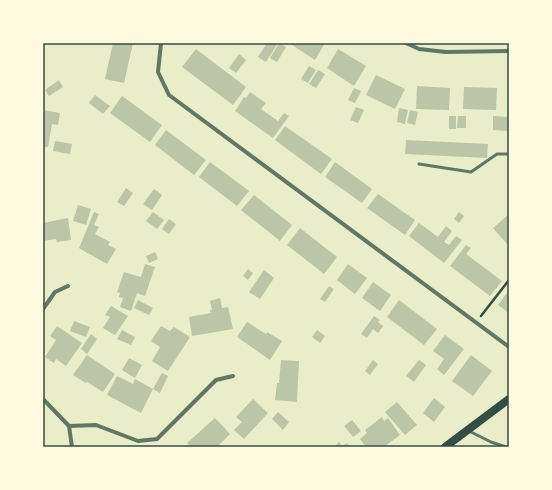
<svg xmlns="http://www.w3.org/2000/svg" width="552" height="490" font-family="'PT Sans',sans-serif">
	<style>
		.building { fill: #bcc5a7 }
		.lines { fill: none; stroke-linecap: round; stroke-linejoin: round }
		.path { stroke: #344e41; stroke-width: 2.5 }
		.service { stroke: #617663; stroke-width: 3 }
		.minor { stroke: #617663; stroke-width: 4 }
		.secondary { stroke: #344e41; stroke-width: 8 }
		.neatline { fill: none; stroke: #344e41; stroke-width: 1.5 }
	</style>
	<rect width="100%" height="100%" fill="#e9edc9"/>
	<path class="building" d="M113,43h20l-9,40 -19,-4z
		M267,43h11l-12,19 -8,-5z
		M279,43l7,4 -9,15 -7,-4z
		M289,43h36l-10,17z
		M196,49l50,38 -13,18 -51,-38z
		M338,49l28,17 -12,20 -27,-18z
		M239,54l7,6 -10,13 -7,-5z
		M309,66l7,4 -8,13 -7,-4z
		M318,70l7,4 -9,14 -7,-4z
		M376,75l29,14 -10,20 -29,-14z
		M59,80l4,7 -14,9 -4,-6z
		M417,86l33,2 -1,22 -33,-1z
		M464,87l33,1 -1,22 -33,-1z
		M354,88l7,3 -6,12 -7,-3z
		M250,92l16,11 -5,6 17,12 6,-8 5,3 -16,22 -38,-27 9,-14 2,1z
		M95,95l15,11 -7,8 -14,-11z
		M122,96l40,29 -12,17 -40,-29z
		M356,107l8,3 -6,13 -8,-3z
		M399,108l9,2 -3,14 -8,-2z
		M43,110l17,3 -2,12 -6,-1 -4,23h-5z
		M410,110l8,2 -3,13 -8,-2z
		M449,116h7v13h-7z
		M458,116h8v12h-9z
		M493,116l16,1v14l-16,-1z
		M285,126l47,33 -11,15 -46,-34z
		M166,130l40,30 -12,15 -39,-30z
		M406,140l82,4 -1,14 -82,-4z
		M55,141l17,3 -2,10 -17,-3z
		M210,162l39,29 -12,15 -38,-29z
		M335,162l37,27 -10,14 -37,-26z
		M126,188l7,5 -9,13 -7,-4z
		M154,189l8,6 -10,15 -9,-6z
		M378,194l37,26 -10,15 -38,-27z
		M254,195l38,30 -12,16 -39,-31z
		M78,205l13,4 -5,16 -13,-4z
		M94,212l5,2 -5,11 5,2 -4,7 15,8 -2,3 8,4 -9,15 -28,-16z
		M153,212l11,8 -7,9 -11,-8z
		M459,212l5,4 -5,7 -5,-4z
		M509,214v28l-2,2 -14,-16z
		M68,218l3,22 -14,2 -1,-3 -13,2v-18z
		M169,219l7,5 -7,10 -7,-5z
		M419,223l19,14 8,-11 6,5 -8,11 5,3 7,-9 6,4 -18,23 -35,-27z
		M300,228l37,29 -13,17 -37,-29z
		M466,245l5,3 -5,6 36,27 -12,15 -40,-30z
		M155,252l3,7 -9,4 -3,-7z
		M145,264l10,3 -10,29 -8,-3 -6,18 -11,-4 3,-9 -4,-1 1,-4 -3,-1 7,-20 17,5z
		M348,264l19,14 -12,16 -18,-14z
		M248,269l5,4 -5,7 -5,-4z
		M264,270l10,8 -14,21 -11,-7z
		M373,282l18,13 -11,16 -18,-13z
		M329,286l5,3 -9,13 -5,-3z
		M509,290v23l-11,-8z
		M220,298l2,10 6,-1 5,22 -41,7 -3,-19 22,-4 -1,-3h2l-2,-9z
		M138,300l15,8 -4,7 -15,-7z
		M399,300l38,29 -13,16 -37,-28z
		M111,306l17,10 -13,19 -12,-7 7,-11 -5,-2z
		M374,316l6,4 -2,2 5,4 -5,7 -5,-4 -6,9 -6,-4z
		M74,321l16,6 -4,10 -16,-6z
		M247,322l19,12 1,-2 15,9 -12,19 -33,-23z
		M57,326l25,17 -16,23 -10,-7 -2,4 -9,-6 11,-17 -6,-4z
		M161,326l9,5 4,-4 16,10 -22,34 -16,-10 8,-14 -9,-6z
		M122,330l13,7 -4,8 -14,-6z
		M317,330l8,6 -5,7 -8,-6z
		M91,334l6,5 -10,15 -6,-5z
		M445,335l19,14 -20,26 -7,-6 7,-10 -11,-8z
		M87,355l28,19 -12,18 -16,-10 -1,1 -13,-8z
		M471,355l21,16 -19,25 -21,-15z
		M129,358l13,7 -7,13 -13,-8z
		M281,360l18,1 -2,41 -22,-2 2,-17h2z
		M373,360l5,4 -8,11 -5,-4z
		M419,360l7,5 -12,17 -8,-6z
		M162,373l6,3 -8,17 -7,-4z
		M117,376l16,8 2,-5 18,10 -12,24 -34,-18z
		M434,398l11,9 -11,15 -11,-9z
		M253,399l15,14 -24,26 -10,-9 8,-8 -6,-5z
		M397,402l20,23 -12,10 -20,-23z
		M278,412l11,10 -6,8 -11,-11z
		M382,417l2,4 4,-3 12,17 -16,12h-18l-6,-8 7,-6 -2,-3z
		M215,418l15,16 -13,13h-26l-4,-4z
		M352,420l9,11 -8,6 -9,-11z
		M339,442l3,4 5,-3 3,4h-16z"/>
	<g class="lines">
		<path class="path" d="M481,316l28,-36"/>
		<path class="service" d="M419,164l52,8 26,-18h12
			M469,431l22,11 15,5"/>
		<path class="minor" d="M161,43l-3,29 11,23 340,252
			M406,43l13,6 27,3 63,-1
			M43,309l12,-17 13,-6
			M43,399l26,27 3,21
			M69,426l27,-1 42,16 19,-2 59,-59 17,-4"/>
		<path class="secondary" d="M445,447l64,-48"/>
	</g>
	<rect width="552" height="490" fill="none" stroke="#fefae0" stroke-width="88"/>
	<rect x="44" y="44" width="464" height="402" class="neatline"/>
</svg>
